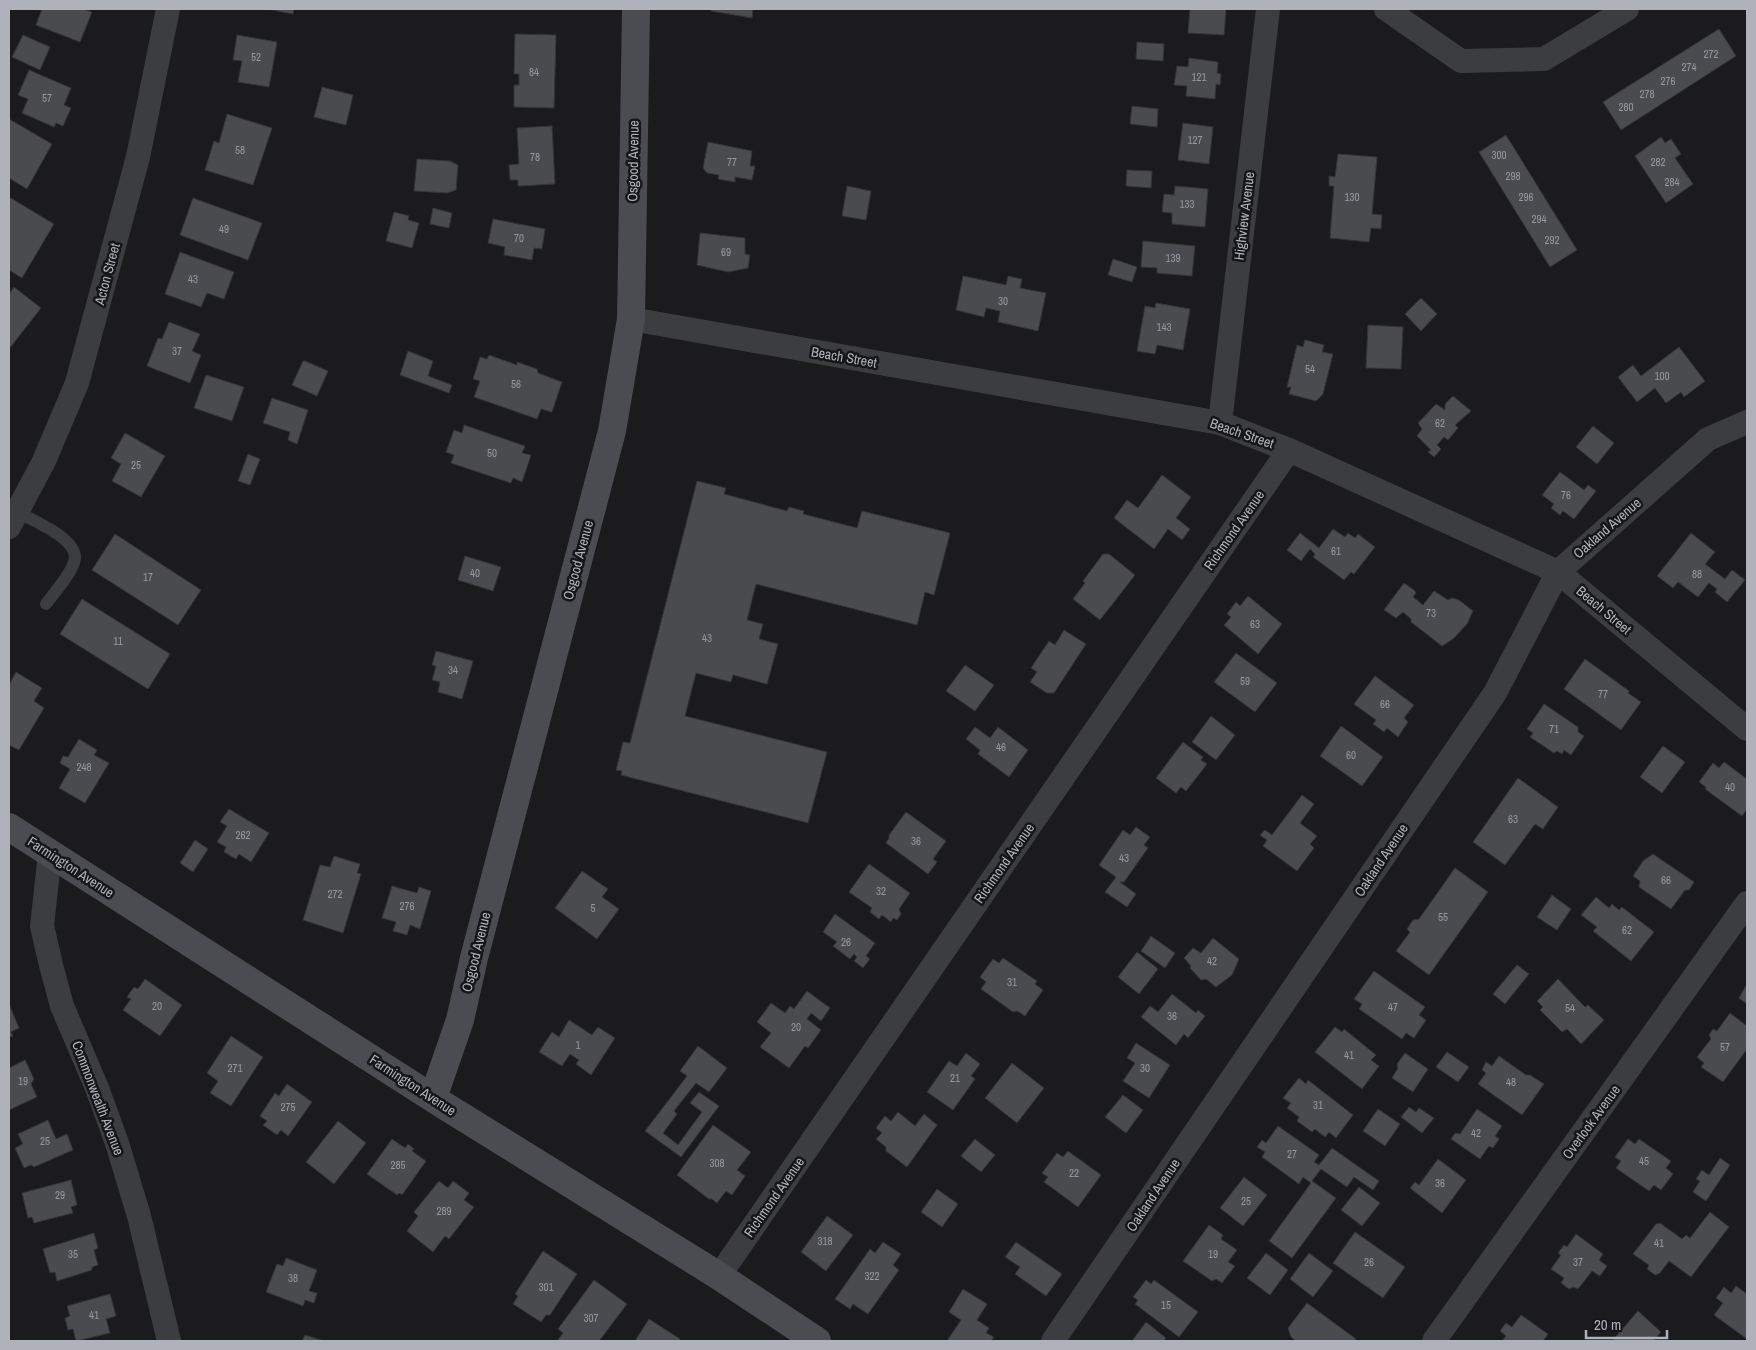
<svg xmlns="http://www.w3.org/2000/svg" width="1756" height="1350" font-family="'Archivo Narrow',sans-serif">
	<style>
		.building { fill: #4a4b4f; stroke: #353539 }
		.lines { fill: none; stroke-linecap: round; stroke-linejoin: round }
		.lane { stroke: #3c3d41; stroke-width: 12 }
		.street { stroke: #3c3d41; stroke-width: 24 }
		.secondary { stroke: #4b4c51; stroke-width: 28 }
		.labels { text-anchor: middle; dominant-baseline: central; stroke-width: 5; stroke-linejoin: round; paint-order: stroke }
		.number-label { font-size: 11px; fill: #9698a0 }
		.street-label { font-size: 14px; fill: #afb2bb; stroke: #161618 }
	</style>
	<rect width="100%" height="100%" fill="#1b1b1d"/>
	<path class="building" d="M42,9h42l8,3 -12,30 -44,-17z
		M267,9h27l-1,5z
		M712,9h41l-1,9 -41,-7z
		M1190,9h34l2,2 -2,24 -36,-2z
		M1719,29l17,27 -115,74 -18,-28z
		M515,34l41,1 -2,73 -40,-1v-22h5v-11h-5z
		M23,35l27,12 -10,23 -28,-13z
		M237,35l40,7 -8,45 -31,-5 4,-21 -9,-1z
		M1137,42l27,2 -1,17 -27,-2z
		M1189,58l29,4 -1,11 4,1 -1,11 -4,-1 -1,15 -29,-3 1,-10 -13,-1 3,-19 11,1z
		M29,70l42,18 -7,17 7,3 -8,18 -7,-3 -2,4 -32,-14 6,-14 -10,-4z
		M322,87l31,8 -7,30 -32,-8z
		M1132,106l26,3 -1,18 -27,-3z
		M227,114l45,14 -19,57 -48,-15 9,-29 5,2z
		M9,119l43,25 -25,45 -18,-11z
		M1183,123l30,4 -4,37 -31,-4z
		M552,126l3,58 -37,2v-6h-8l-1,-15 10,-1 -2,-36z
		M1506,135l71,115 -27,17 -71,-115z
		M1661,137l4,6 6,-4 10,15 -6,4 18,26 -27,19 -31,-47z
		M708,142l44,9 -2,15h5l-3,14 -17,-3v5l-17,-3 1,-4 -12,-2 -4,-5z
		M1338,154l39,3 -5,57 10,1 -1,14 -10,-1 -2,14 -39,-4 4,-52h-5v-10l6,1z
		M417,159l33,2 8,4 -2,25 -9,3 -33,-2z
		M1127,170l25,1 -1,17 -25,-2z
		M847,186l24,5 -5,29 -24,-4z
		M1175,186l33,3 -3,38 -33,-3v-11l-10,-1 2,-18 10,1z
		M9,197l45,27 -32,54 -13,-8z
		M193,198l69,25 -14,37 -68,-25z
		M433,208l19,5 -3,15 -19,-4z
		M394,212l15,4 -1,4 11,3 -7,25 -26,-7z
		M493,219l52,10 -3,20 -8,-1 -2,12 -28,-5 1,-8 -17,-4z
		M700,233l45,5v16l5,1 -2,13 -20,4 -31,-7z
		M1143,241l52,5 -3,30 -35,-3v-5l-16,-1z
		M180,252l54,20 -10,27 -17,-6 -6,14 -36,-13z
		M1113,259l24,8 -5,15 -24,-7z
		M963,276l43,9 2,-9 14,3 -2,9 26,5 -8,38 -40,-9 2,-11 -14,-3 -2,9 -28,-7z
		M14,287l27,21 -32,41v-55z
		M1421,298l16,16 -16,17 -16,-17z
		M1156,303l34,6 -7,41 -26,-5 -2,9 -18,-3 8,-45 10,2z
		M169,322l31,12 -8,17 9,4 -11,28 -43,-17 11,-28 4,1z
		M1368,325l35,2 -2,42 -35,-1z
		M1305,340l19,5 -2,7 11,2 -10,40 -7,7 -27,-7 2,-7h-4l10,-42 6,2z
		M1679,347l26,34 -21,16 -3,-5 -15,11 -11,-15 -18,14 -19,-25 15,-12 8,11z
		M408,351l25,10 -5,15 24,9 -3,8 -49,-18z
		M489,355l28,10v-3l20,7 1,4 24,9 -10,30 -11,-3 -4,10 -63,-22 6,-16 -7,-2 7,-22 7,2z
		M303,361h2l23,10 -11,25 -25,-11z
		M206,375l38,12 -12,34 -38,-13z
		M1453,396l18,15 -16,14 3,3 -10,12 -4,-3 -7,8 4,4 -7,8 -6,-5 3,-2 -14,-14 5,-7 -4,-6 18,-19 9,6v-6z
		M272,398l36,12 -11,34 -9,-4 2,-8 -27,-9z
		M464,425l61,21 -3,7 9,2 -9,27 -9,-4 -2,5 -60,-20 3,-8 -8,-3 8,-22 8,3z
		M1593,426l21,17 -17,21 -21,-17z
		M125,433l40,23 -24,41 -29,-16 9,-17 -10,-6z
		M248,454l12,5 -10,26 -12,-4z
		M1560,472l24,18 4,-5 8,6 -22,28 -11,-8 -3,4 -9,-7 3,-4 -12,-9z
		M1162,475l29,22 -15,21 14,11 -8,11 -14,-11 -14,20 -40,-31 13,-18 11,8z
		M697,481l29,7 -2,6 63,17 2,-4 15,4 -1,3 54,14 5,-17 88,22 -16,62 -9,-3 -8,33 -161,-41 -9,36 16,4 -4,15 19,5 -11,40 -34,-9 -2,7 -35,-9 -11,43 142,36 -19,71 -187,-48 1,-4 -6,-1 7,-28 7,1z
		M1333,529l12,8 3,-4 7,5 3,-4 17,13 -21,27 -3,-2 -7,8 -31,-23 2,-3 -5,-5 -9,12 -14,-11 13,-17 19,15z
		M1691,533l24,19 -10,12 20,15 7,-9 13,10 -18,22 -12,-10 2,-3 -8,-6 -11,14 -20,-15 -5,6 -16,-12z
		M115,534l86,56 -23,35 -86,-55z
		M1103,554h6l26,21 -35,45 -27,-21 12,-16 -2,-2z
		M465,556l36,11 -8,24 -35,-11z
		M1404,583l10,7 2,3 -3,4 10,8 11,-14 14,9 4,-2 7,2 14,11 -6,13 -14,15 -11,7 -31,-24v-3l-8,-7 -7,6 -12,-8z
		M1248,596l34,28 -24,30 -34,-29 7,-8 -4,-3 9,-12 4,4z
		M82,599l88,55 -22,35 -88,-55z
		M1064,630l22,14 -32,49h-7l-17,-11 7,-10 -6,-4 18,-27 6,4z
		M436,651l37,10 -11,38 -24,-7 2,-10 -8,-2 4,-14 -4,-1z
		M1236,653l41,30 -22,29 -41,-30z
		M1585,659l44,32 -1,2 13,9 -20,28 -57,-41z
		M965,665l29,20 -19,26 -29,-20z
		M16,672l26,16 -8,13 10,7 -25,42 -10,-5v-60z
		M1375,676l39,29 -10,13 4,4 -10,15 -11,-9 -3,4 -11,-8 3,-4 -22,-16z
		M1544,704l34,23v5l6,4 -13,19 -7,-5 -2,4 -5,-3 -3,2 -24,-16 3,-4 -6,-4z
		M1211,716l24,19 -19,25 -24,-18z
		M1341,726l42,31 -21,29 -42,-30z
		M975,727l15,11 8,-11 30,23 -19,27 -31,-23 2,-4 -14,-11z
		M79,739l18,11 -3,5 15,8 -24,40 -26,-15 11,-19 -10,-6 3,-7 5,1z
		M1183,742l20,15 -2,3 6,4 -21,27 -5,-4 -5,6 -20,-15z
		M1663,746l22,16 -23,31 -22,-16z
		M1724,762l23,17v30l-5,7 -37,-27 1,-2 -7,-5 14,-19 6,5z
		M1518,778l40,29 -15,22 -8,-5 -30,41 -32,-23z
		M1302,795l12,9 -14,19 17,13 -7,8 4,4 -17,23 -34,-25 4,-6 -7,-5 5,-5 7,5z
		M229,809l40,24 -18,29 -12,-8 -3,5 -12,-7 2,-5 -9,-5 10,-16 -7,-4z
		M906,812l40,29 -13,18 4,3 -9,12 -42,-31 3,-5v-3z
		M1136,827l14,10 -6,8 4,3 -24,34h-4l16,12 -9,13 -22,-15 11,-15 -17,-12 24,-35 7,5z
		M195,840l13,9 -15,23 -13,-9z
		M1653,854l41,28 -5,8h-4l-14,19 -32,-22 1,-6 -7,-5 10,-15z
		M334,856l26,8 -3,9 4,1 -18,59 -40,-13 17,-55 10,2z
		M869,864l41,29 -11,16 2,5 -4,6 -4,-2 -2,4 -9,-7 -3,4 -9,-7 2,-4 -23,-16z
		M1455,868l33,24 -59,83 -33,-24 14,-19 -3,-3 6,-9 6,-1z
		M582,871l26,18 -6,8 17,12 -22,30 -42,-31z
		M392,886l25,7 2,-6 12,4 -11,38 -10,-4 -3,10 -14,-4 3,-9 -14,-4z
		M1552,895l19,14 -14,21 -20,-13z
		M1596,897l13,11 3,-4 7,6 3,-3 32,25 -23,29 -38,-30 4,-4 -16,-12z
		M835,914l40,29 -9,13 4,3 -7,9 -9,-7 3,-4 -3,-3 -4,5 -17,-13 4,-4 -14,-10z
		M1151,936l24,17 -10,15 -24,-17z
		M1213,938l26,21 -7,16 -16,12 -10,-8 -5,1 -11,-12 1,-2 -7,-8 9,-10 8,5z
		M1137,952l21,17 -19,25 -21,-17z
		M1003,958l34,23 -2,3 8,6 -18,26 -8,-5 -4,1 -32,-23 5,-7 -6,-5 13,-18 6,4z
		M1517,965l12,9 -24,30 -12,-10z
		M1374,971l51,36 -6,8 7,5 -12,18 -8,-5 -4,6 -43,-30 3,-5 -8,-5z
		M145,979l37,26 -22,31 -37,-26 8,-11 -4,-2 7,-10 4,2z
		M1558,979l27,28 3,-2 16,15 -23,24 -14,-15 -5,3 -22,-22 3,-3 -6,-6z
		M1747,984v20l-8,-6z
		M807,991l23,17 -9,13 -10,-8 -4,6 14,11 -13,18 -3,-2 -16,22 -29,-21 11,-14 -14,-11 14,-19 14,10 5,-7 4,3z
		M1172,994l24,19 2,-3 7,6 -17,22 -4,-4 -8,11 -35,-28 9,-11 8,6z
		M9,1004l10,24 -8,4 2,4 -4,1z
		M1730,1013l17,13v23l-24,33 -22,-15 3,-4 -7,-6 14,-18 -2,-4 4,-6 4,2z
		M569,1020l23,15 6,-8 17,11 -24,37 -15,-11 3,-4 -9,-6 -8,12 -23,-14 13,-20 7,5z
		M1335,1027l7,5 2,-3 32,26 -5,5 8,6 -17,23 -47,-37z
		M231,1036l32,21 -32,49 -21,-13 8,-12 -11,-8z
		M1136,1043l34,22 -21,33 -26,-17 12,-18 -8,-5z
		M698,1046l29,22 -18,24 -13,-9 -22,28 3,3 -14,19 15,12 24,-33 -12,-9 9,-11 20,14 -38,51 -36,-26 42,-55 -7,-5z
		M1447,1052l22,15 -11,15 -22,-15z
		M966,1053l14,11 -9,12 4,3 -22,31 -26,-18 22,-31 8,5z
		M1405,1053l23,16 -15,23 -21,-14 6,-10 -1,-4z
		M1499,1056l27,19h4l14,9 -22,31 -44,-31 8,-11 -4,-3 4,-8 6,4z
		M25,1060l9,19 -3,5 6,13 -28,13v-42z
		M1012,1063l32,25 -27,35 -32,-25z
		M1299,1078l7,6 2,-4 45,35 -17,23 -7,-6 -4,5 -10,-8 -3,3 -15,-11 2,-4 -12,-9 4,-5 -8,-5z
		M287,1084l25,18 -24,34 -7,-6 -4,5 -14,-10 4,-4 -7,-5 15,-23 4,3z
		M1123,1095l20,15 -17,23 -21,-16z
		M1409,1107l7,5 3,-4 15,10 -12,15 -21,-16z
		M1378,1109l22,15 -15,22 -22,-15z
		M1477,1109l25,17 -7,10 4,3 -6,9 -4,-2 -9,13 -29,-20 4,-6 5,1z
		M898,1112l17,14 9,-12 13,11 -30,42 -21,-16v-4l-10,-8 6,-6 -6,-5 9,-12 6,5z
		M48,1120l8,19 11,-5 6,16 -39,17 -3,-2 -7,3 -9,-20 8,-4 -5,-10z
		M338,1121l28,22 -32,41 -28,-22z
		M713,1125l38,27 -14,18 8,6 -13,19 -6,-4 -9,12 -5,-4h-3l-32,-24z
		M1278,1126l41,29 -5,7 5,3 13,-17 47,33 -6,9 -19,-13 -7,10 -26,-18 -9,12 24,17 -44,60 -23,-17 42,-58 -8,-6 -4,7 -37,-27 3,-5 -8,-5 5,-7 4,3z
		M392,1139l13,9 3,-4 6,5 -2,2 14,10 -24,34 -3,-2 -2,2 -30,-21z
		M975,1139l20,16 -14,17 -20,-16z
		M1628,1139l7,5 4,-5 32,22 -5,7 7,6 -12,16 -7,-5 -5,6 -33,-23 5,-7 -6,-4z
		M1068,1151l33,24 -23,32 -34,-25 4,-5 -6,-4 15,-20 6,4z
		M1720,1158l10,7 -24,36 -13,-9 7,-11 -4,-2 6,-9 7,5z
		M1438,1159l28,21 -24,33 -32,-25 5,-6 4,3z
		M1244,1177l23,18 -24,31 -23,-18z
		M71,1180l6,25 -6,2 2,6 -39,10 -2,-6 -4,1 -6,-25z
		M439,1181l9,7 5,-7 16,12 -5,7 10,7 -25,32 -4,-3 -12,16 -26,-21 11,-15 -4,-4z
		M1359,1187l21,16 -18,23 -21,-16z
		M937,1189l21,15 -16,23 -21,-15z
		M1710,1212l19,15 -38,50 -22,-16 -9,12 -5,2 -8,-6 2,-4 -16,-11 23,-30 4,-1 22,16 4,-4 4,3z
		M827,1216l26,19 -27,36 -25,-19z
		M1209,1225l14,10 -2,4 16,11 -9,12 7,4 -13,17 -6,-4 -4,2 -29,-20z
		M1355,1232l50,35 -22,31 -50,-35z
		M94,1233l4,15 -4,2 4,15 -6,2v3l-35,11 -2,-9 -5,1 -7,-24z
		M1576,1234l27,20 -4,6 8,6 -7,10 -8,-5 -14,18 -4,-2 -5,2 -8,-6 3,-5 -13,-9 10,-14 -3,-2 6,-8 3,2z
		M883,1242l18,12 -8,11 6,5 -31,44 -15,-10 -3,5 -15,-10 35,-50 5,4z
		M1016,1242l46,32 -16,22 -31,-22 5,-7 -15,-10z
		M543,1251l34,23 -27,41h-4l-5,7 -28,-18 5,-8 -3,-2z
		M1266,1253l22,17 -18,25 -23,-17z
		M1309,1253l24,18 -20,26 -23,-18z
		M286,1258l31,12 -8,21 8,2 -3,10 -9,-3 -2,6 -37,-14 11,-28 6,2z
		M594,1280l33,24 -28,37h-42l6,-8 -5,-4z
		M1146,1280l5,4 3,-4 44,32 -19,25 -44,-33 3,-4 -5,-3z
		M1736,1286l11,8v45l-33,-24 9,-12 -7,-5 8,-11 7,6z
		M963,1289l24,15 -10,16 12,8 -3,5 8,4 -3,4h-44l14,-21 -12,-8z
		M110,1294l6,22 -10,3 4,14 -34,8 -3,-12 -5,1 -3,-12 5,-2 -3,-10z
		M1307,1303l49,36 -2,2h-58l-5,-4 -3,-9z
		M1638,1311l23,21 -8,9h-41z
		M1521,1315l27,19 -5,7h-41l4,-5 -6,-5 6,-8 6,4z
		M649,1319l31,20 -2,2h-43z
		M1146,1322l20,16 -3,3h-31z
		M305,1335l19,6h-22z"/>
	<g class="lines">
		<path class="lane" d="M17,512c15,8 59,26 58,46 -1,13 -21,35 -29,46"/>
		<path class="street" d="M1386,9l75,52 83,-2 83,-50
			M631,319l589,104 69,27 269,122 189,157
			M1220,423l48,-414
			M9,527l35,-66 33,-78 61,-226 30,-148
			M50,853l-8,73 9,39 11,41 35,82 20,55 22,73 30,125
			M719,1276l570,-826
			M1053,1341l442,-648 63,-121 150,-133 39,-17
			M1434,1341l313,-438"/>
		<path class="secondary" d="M9,827l436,279 274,170 98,65
			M433,1098l27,-78 14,-62 138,-527 19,-112 5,-310"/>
	</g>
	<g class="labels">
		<g class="number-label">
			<text x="1711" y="54">272</text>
			<text x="256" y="57">52</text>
			<text x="1689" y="67">274</text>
			<text x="534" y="72">84</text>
			<text x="1199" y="77">121</text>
			<text x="1668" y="81">276</text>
			<text x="1647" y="94">278</text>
			<text x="47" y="98">57</text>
			<text x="1626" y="107">280</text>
			<text x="1195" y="140">127</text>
			<text x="240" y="150">58</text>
			<text x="1499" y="155">300</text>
			<text x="535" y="157">78</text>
			<text x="732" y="162">77</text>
			<text x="1658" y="162">282</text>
			<text x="1513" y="176">298</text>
			<text x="1672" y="182">284</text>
			<text x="1352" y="197">130</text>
			<text x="1526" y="197">296</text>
			<text x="1187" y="204">133</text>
			<text x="1539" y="219">294</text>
			<text x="224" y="229">49</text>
			<text x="519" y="238">70</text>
			<text x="1552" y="240">292</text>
			<text x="726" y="252">69</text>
			<text x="1173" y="258">139</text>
			<text x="193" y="279">43</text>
			<text x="1003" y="301">30</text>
			<text x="1164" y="327">143</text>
			<text x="177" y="351">37</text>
			<text x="1310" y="369">54</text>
			<text x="1662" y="376">100</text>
			<text x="516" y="384">56</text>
			<text x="1440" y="423">62</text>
			<text x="492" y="453">50</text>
			<text x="136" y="465">25</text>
			<text x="1566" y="495">76</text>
			<text x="1336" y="551">61</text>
			<text x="475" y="573">40</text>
			<text x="1697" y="574">88</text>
			<text x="148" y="577">17</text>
			<text x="1431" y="613">73</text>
			<text x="1255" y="624">63</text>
			<text x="707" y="638">43</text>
			<text x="118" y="641">11</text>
			<text x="453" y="670">34</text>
			<text x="1245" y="681">59</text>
			<text x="1603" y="694">77</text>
			<text x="1385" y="704">66</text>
			<text x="1554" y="729">71</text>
			<text x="1001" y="747">46</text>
			<text x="1351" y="755">60</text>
			<text x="84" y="767">248</text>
			<text x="1730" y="787">40</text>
			<text x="1513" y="819">63</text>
			<text x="243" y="835">262</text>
			<text x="916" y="841">36</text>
			<text x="1124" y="858">43</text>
			<text x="1666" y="880">66</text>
			<text x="881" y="891">32</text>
			<text x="335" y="894">272</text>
			<text x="407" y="906">276</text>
			<text x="593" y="908">5</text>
			<text x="1443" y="917">55</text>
			<text x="1627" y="930">62</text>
			<text x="846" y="942">26</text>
			<text x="1212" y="961">42</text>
			<text x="1012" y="982">31</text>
			<text x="157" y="1006">20</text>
			<text x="1393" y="1007">47</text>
			<text x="1570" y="1008">54</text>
			<text x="1172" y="1016">36</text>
			<text x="796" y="1027">20</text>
			<text x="578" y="1045">1</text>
			<text x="1725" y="1047">57</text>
			<text x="1349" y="1055">41</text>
			<text x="235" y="1068">271</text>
			<text x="1145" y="1068">30</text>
			<text x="955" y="1078">21</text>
			<text x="23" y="1081">19</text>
			<text x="1511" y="1082">48</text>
			<text x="1318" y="1105">31</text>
			<text x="288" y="1107">275</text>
			<text x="1476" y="1133">42</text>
			<text x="45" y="1141">25</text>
			<text x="1292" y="1154">27</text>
			<text x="1644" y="1161">45</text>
			<text x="717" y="1163">308</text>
			<text x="398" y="1165">285</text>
			<text x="1074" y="1173">22</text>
			<text x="1440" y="1183">36</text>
			<text x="60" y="1195">29</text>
			<text x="1246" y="1201">25</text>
			<text x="444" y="1211">289</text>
			<text x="825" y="1241">318</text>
			<text x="1659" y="1243">41</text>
			<text x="73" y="1254">35</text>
			<text x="1213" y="1254">19</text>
			<text x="1369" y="1262">26</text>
			<text x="1578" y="1262">37</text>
			<text x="872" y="1276">322</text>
			<text x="293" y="1278">38</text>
			<text x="546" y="1287">301</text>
			<text x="1166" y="1305">15</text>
			<text x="94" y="1315">41</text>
			<text x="591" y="1318">307</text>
		</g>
		<g class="street-label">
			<text transform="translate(633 161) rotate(-89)">Osgood Avenue</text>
			<text transform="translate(1244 216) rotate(-83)">Highview Avenue</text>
			<text transform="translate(107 274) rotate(-75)">Acton Street</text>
			<text transform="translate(844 357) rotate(10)">Beach Street</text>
			<text transform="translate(1242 433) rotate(19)">Beach Street</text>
			<text transform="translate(1607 528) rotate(-41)">Oakland Avenue</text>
			<text transform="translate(1234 530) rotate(-55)">Richmond Avenue</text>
			<text transform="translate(578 560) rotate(-75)">Osgood Avenue</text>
			<text transform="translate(1604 610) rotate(40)">Beach Street</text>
			<text transform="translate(1381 860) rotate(-56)">Oakland Avenue</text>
			<text transform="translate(1004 863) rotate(-55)">Richmond Avenue</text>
			<text transform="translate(71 867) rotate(33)">Farmington Avenue</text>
			<text transform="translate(476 952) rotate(-76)">Osgood Avenue</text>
			<text transform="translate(413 1085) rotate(33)">Farmington Avenue</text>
			<text transform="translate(98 1098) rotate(69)">Commonwealth Avenue</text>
			<text transform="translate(1591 1122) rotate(-54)">Overlook Avenue</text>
			<text transform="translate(1153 1195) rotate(-56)">Oakland Avenue</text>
			<text transform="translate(774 1197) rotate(-55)">Richmond Avenue</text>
		</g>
	</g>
	<rect width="1756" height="1350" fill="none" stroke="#afb2bb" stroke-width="20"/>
	<path d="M1586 1330v8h81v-8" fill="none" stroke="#afb2bb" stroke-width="2.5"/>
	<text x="1594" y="1330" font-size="15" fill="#afb2bb" stroke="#161618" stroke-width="4" paint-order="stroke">20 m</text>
</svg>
